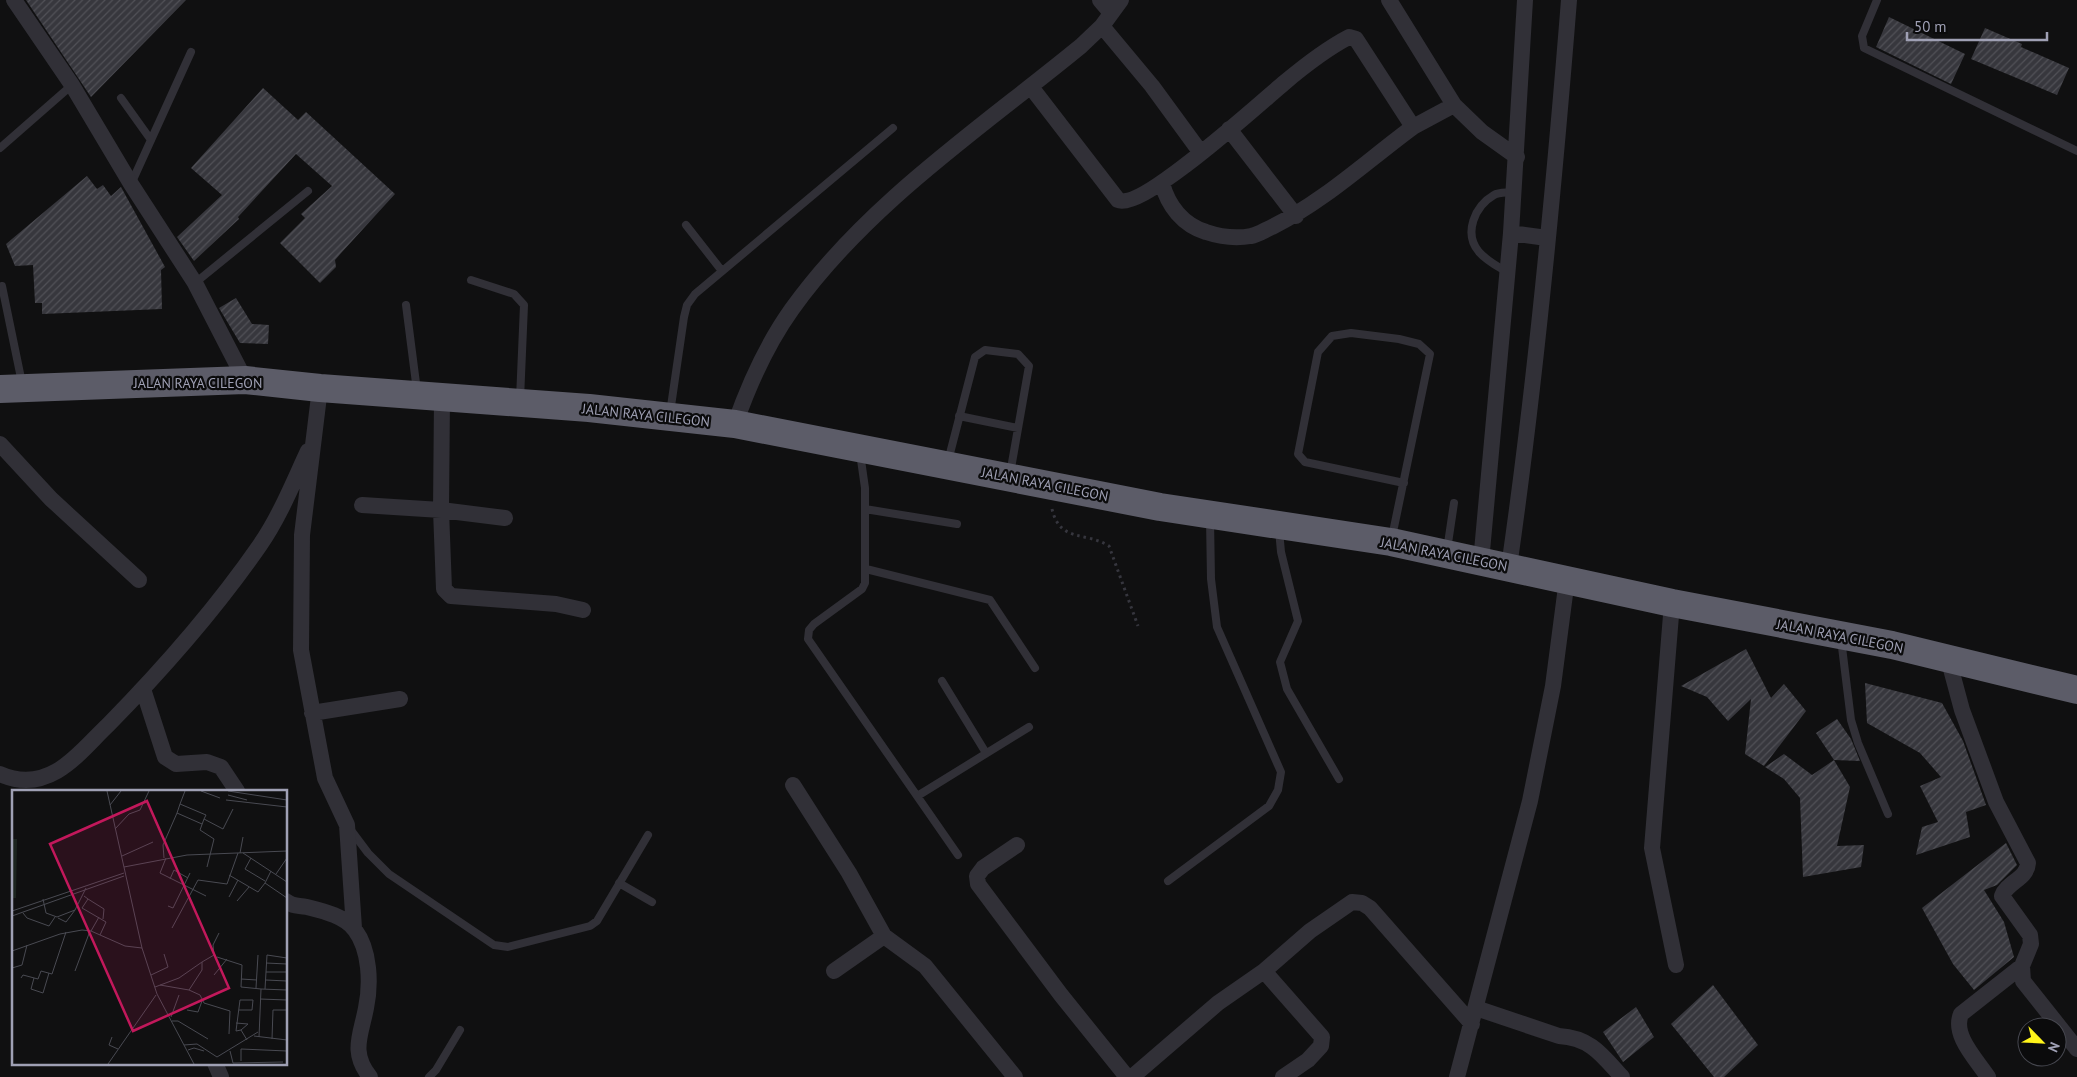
<svg xmlns="http://www.w3.org/2000/svg" width="2077" height="1077" font-family="'PT Sans',sans-serif">
	<style>
		.building { fill: url(#building-hatch) }
		.lines { fill: none; stroke-linecap: round; stroke-linejoin: round }
		.path { stroke: #36363e; stroke-width: 3; stroke-dasharray: 2.5 4; stroke-linecap: butt }
		.lane { stroke: #313037; stroke-width: 8 }
		.street { stroke: #313037; stroke-width: 16 }
		.highway { stroke: #5c5c68; stroke-width: 28 }
		.labels { text-anchor: middle; dominant-baseline: central; stroke-width: 4.5; stroke-linejoin: round; paint-order: stroke }
		.street-label { font-size: 14px; fill: #9fa0b4; stroke: #0b0b0c }
		.inset-road { fill: none; stroke: #494a52; stroke-width: 1 }
		.view { fill: #c2185b; fill-opacity: 0.15; stroke: #c2185b; stroke-width: 2.5 }
		.inset-edge { fill: none; stroke: #9fa0b4; stroke-width: 2.5 }
	</style>
	<defs>
		<pattern id="building-hatch" width="6" height="6" patternUnits="userSpaceOnUse" patternTransform="scale(1.25)"><rect width="6" height="6" fill="#37373d"/><path d="M-1 1l2-2M0 6l6-6M5 7l2-2" fill="none" stroke="#515157"/></pattern>
	</defs>
	<rect width="100%" height="100%" fill="#101011"/>
	<path class="building" d="M26,0h160l-95,97z
		M1889,17l76,37 -14,30 -75,-37z
		M1985,28l37,16 -1,3 48,21 -12,27 -86,-36z
		M263,88l35,32 8,-8 89,82 -53,58 -7,8 1,7 -16,16 -40,-40 25,-25 -4,-4 31,-28 -36,-32 -58,63 1,2 -45,42 -17,-24 45,-42 -31,-27z
		M87,176l10,13 6,-4 8,11 10,-9 44,80 -4,3 1,39 -120,5v-11h-7l-2,-38 -18,1 -9,-22z
		M236,298l16,26 17,1 -1,19 -28,-1 -21,-35z
		M1746,649l25,49 13,-14 22,27 -42,55 -19,-12 6,-55 -23,22 -21,-24 -26,-11z
		M1865,683l77,20 21,38 23,64 -20,7 4,25 -54,18 6,-28 16,-5 -18,-36 21,-9 -21,-24 -53,-30z
		M1837,719l14,20 9,22 -26,-1 -18,-27z
		M1784,754l28,21 22,-15 16,27 -13,59 27,-1 -3,22 -58,10 -3,-79 -16,-19 -19,-12z
		M2006,843l11,22 -20,20 -13,5 20,32 10,35 -40,33 -21,-26 -31,-56z
		M1713,985l45,60 -34,32h-10l-43,-53z
		M1636,1007l18,30 -31,25 -20,-30z"/>
	<g class="lines">
		<path class="path" d="M1052,509c8,34 33,22 57,37l29,80"/>
		<path class="lane" d="M1877,0l-15,36 2,12 213,103
			M121,98l30,42
			M0,148l72,-63
			M131,184l60,-132
			M686,225l36,46
			M1507,272c-10,-6 -20,-11 -28,-20 -16,-19 -4,-46 15,-57 5,-3 13,-2 19,-3
			M471,280l43,14 10,11 -4,94
			M195,283l113,-92
			M2,286l20,97
			M406,305l11,86
			M670,413l14,-96 3,-12 8,-11 198,-166
			M959,416l59,12
			M860,453l5,35v95l-3,6 -48,35 -5,6 -1,9 150,216
			M948,461l27,-104 10,-7 33,4 11,12 -19,108
			M865,509l92,15
			M1279,530l2,22 17,69 -18,41 7,27 52,90
			M1392,537l38,-183 -11,-10 -20,-5 -48,-6 -19,3 -14,16 -20,102 7,8 99,21
			M1447,550l7,-47
			M866,569l124,31 45,68
			M1841,639l10,81 7,23 30,71
			M942,681l44,72
			M919,795l110,-68
			M350,829l18,24 21,21 105,71 14,2 82,-21 7,-5 51,-86
			M1168,881l101,-75 9,-16 3,-18 -64,-145 -6,-48 -1,-60
			M619,883l33,19
			M429,1077l7,-7 24,-40"/>
		<path class="street" d="M14,0l58,85 59,99 64,99 50,97
			M1100,0l11,13
			M1389,0l65,105 28,27 35,25
			M1102,26l50,60 49,67
			M1031,87l87,113c24,11 142,-97 166,-117 19,-16 42,-34 65,-46l7,2 57,88 41,-22
			M1229,129l67,87
			M1162,183c6,23 21,42 44,49 15,5 29,7 45,4 7,-1 14,-6 21,-9 51,-25 95,-66 141,-100
			M1511,233l36,5
			M320,388l-18,147 -1,115 24,128 22,47 7,103
			M442,398l-1,112 3,79 7,7 105,8 27,6
			M735,424c14,-40 32,-80 57,-115 76,-106 189,-181 289,-263l21,-20 19,-26
			M0,444l51,55 88,81
			M362,505l79,5 64,8
			M1481,562l30,-329 14,-233
			M1509,567c27,-188 45,-378 60,-567
			M1672,603l-20,245 24,117
			M1948,658l14,52 34,92 32,61c-1,16 -21,19 -26,33l28,39 1,9 -9,22 1,15 54,68
			M143,689l22,68 11,7 31,-2 14,5 16,24
			M312,713l88,-14
			M0,774c20,9 38,8 57,-3 19,-11 35,-31 51,-46 55,-56 107,-115 152,-180 20,-29 33,-62 48,-94
			M793,785l56,88 35,63 41,30 90,111
			M1017,845l-34,23 -6,8 1,8 83,111 66,82
			M286,901c7,6 12,4 21,6 16,4 38,9 48,23 15,20 16,54 11,78 -5,27 -16,44 4,69
			M834,971l50,-35
			M1264,971l58,66 -1,9 -13,14 -25,17
			M1476,1008l83,28c32,2 43,19 63,41
			M215,1063l6,14
			M1132,1077l86,-74 46,-32 46,-40 42,-29 10,1 8,5 102,116
			M1457,1077l73,-276 23,-115 14,-107
			M1988,1077c-12,-18 -36,-42 -27,-63l61,-48"/>
		<path class="highway" d="M0,389l245,-9 75,8 269,20 146,16 425,83 231,35 281,61 220,42 185,45"/>
	</g>
	<g class="labels">
		<g class="street-label">
			<text x="198" y="383">JALAN RAYA CILEGON</text>
			<text transform="translate(646 415) rotate(6)">JALAN RAYA CILEGON</text>
			<text transform="translate(1045 484) rotate(11)">JALAN RAYA CILEGON</text>
			<text transform="translate(1444 554) rotate(11)">JALAN RAYA CILEGON</text>
			<text transform="translate(1840 636) rotate(11)">JALAN RAYA CILEGON</text>
		</g>
	</g>
	<g transform="translate(12 790)">
		<rect width="275" height="275" fill="#101011"/>
		<path d="M0,49h5l-1,59h-4z" fill="#1c241f"/>
		<path class="inset-road" d="M95,1l35,157 15,46 37,70M173,1l-5,13 26,11 -2,4 19,10 10,-20M189,1l19,7M216,1l59,9M216,5l19,5M214,10l61,7M168,14l-3,9 25,11M98,15l11,-14M192,29l-4,11 14,9 -7,28M103,39l14,-15 11,-4 9,-19M228,63l3,-16M231,63l44,29M110,66l31,-14M152,68l-1,-13 14,-32M154,68l-6,15 46,23M239,68l-6,11 20,12M112,77l63,-12 100,-4M259,81l-6,12 22,15M264,84l11,-16M217,85l29,17 7,-9M158,89l4,-9 14,8M72,106l4,3 -6,9 24,14 -6,13M217,107l9,-17M31,109l3,14 11,4 18,-7 11,-22M76,109l16,10 -1,10M225,111l12,-14M156,116l5,2 17,-35M0,121l112,-38M11,123l4,5 22,8 6,-9M0,126l112,-40M46,128l8,4 9,-12M160,138l26,-48 29,4 11,-31M79,141l8,-14M0,161l48,-17 22,-4 9,1 34,15 17,2M205,167l25,8 -1,22 20,2 -2,48M254,173l21,1M0,178l10,-3 5,-20M63,181l15,-40M254,182h21M139,185l17,-8 -4,-13M202,185l13,-16M9,188l2,-3 15,4 3,-8 11,3 14,-42M22,188l-3,11 12,4 6,-20M229,189l16,1M254,190l21,1M148,195l29,5 11,5 4,8 26,8 -1,23M143,197l24,-9 23,-16M244,198l2,-33M249,199l26,1M253,199l2,-34 20,3M177,200l13,-20v-8l12,-7 -1,-10 6,-12M248,209l27,1M175,220l11,2 4,-11M227,220h13l1,-10h-13l-4,31 5,-1 6,10M159,227l8,-22M160,231h6l30,18M224,233l12,1 -7,6M242,246l33,4M100,247l-3,8 9,4M260,249l1,-29h14M172,255l13,-1 20,13 41,-25M176,260l6,-2 10,3M218,261l3,12 50,-1M229,271v-12l46,2M96,274l48,-69"/>
		<path class="view" d="M135,11l82,187 -96,43 -83,-187z"/>
		<rect width="275" height="275" class="inset-edge"/>
	</g>
	<g transform="translate(2042 1042) rotate(114)"><circle r="24" fill="#0b0b0c" stroke="#46474f"/>
	<path d="M0-4L9 19L0 12L-9 19Z" fill="#fff41a"/>
	<text y="-8" font-size="14" font-weight="bold" text-anchor="middle" fill="#9fa0b4">N</text>
	</g>
	<path d="M1907 32v8h140v-8" fill="none" stroke="#9fa0b4" stroke-width="2.5"/>
	<text x="1914" y="32" font-size="15" fill="#9fa0b4" stroke="#0b0b0c" stroke-width="4" paint-order="stroke">50 m</text>
</svg>
